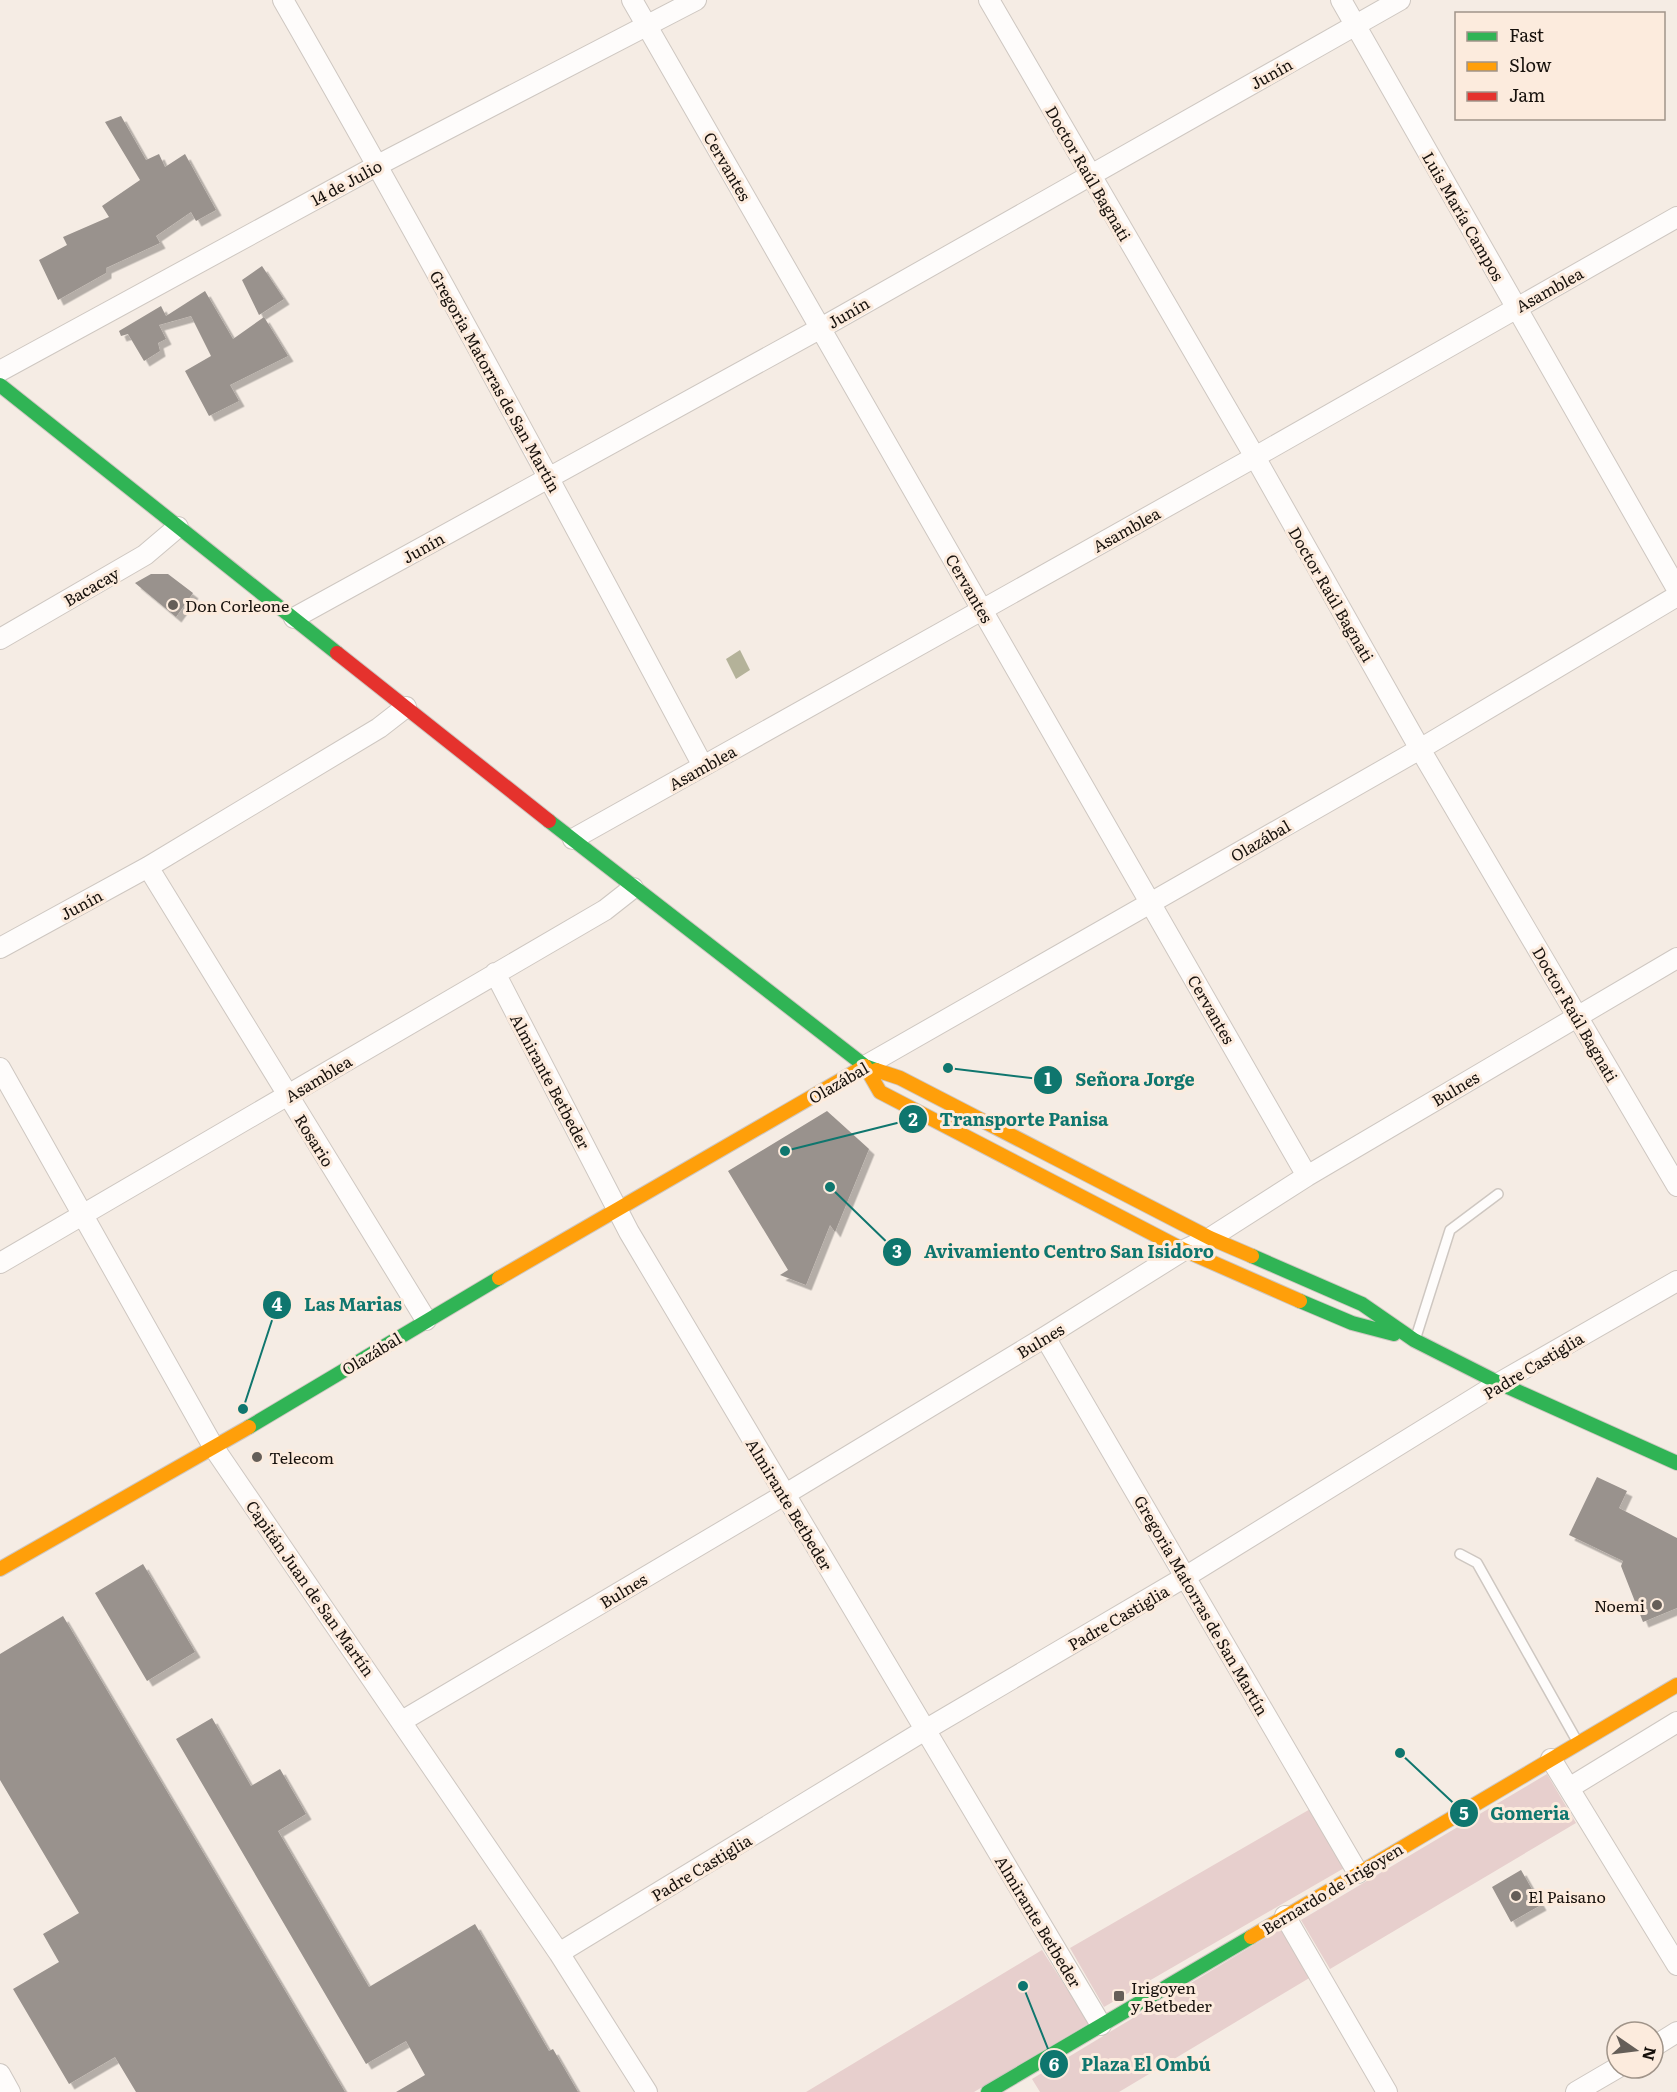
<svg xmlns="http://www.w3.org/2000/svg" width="1677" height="2092" font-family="Literata,serif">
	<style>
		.green { fill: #e7cfcd }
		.water { fill: #b4b299 }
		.building { fill: #99928d; filter: url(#shadow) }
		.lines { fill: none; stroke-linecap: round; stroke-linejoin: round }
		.lane-casing { stroke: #cec7c1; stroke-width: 12 }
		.street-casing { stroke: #cec7c1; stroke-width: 22 }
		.fast-casing { stroke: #cec7c1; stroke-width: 16 }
		.slow-casing { stroke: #cec7c1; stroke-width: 16 }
		.jam-casing { stroke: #cec7c1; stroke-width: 16 }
		.lane { stroke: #fefcfb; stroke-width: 9 }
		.street { stroke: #fefcfb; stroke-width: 20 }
		.fast { stroke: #30b455; stroke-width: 14 }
		.slow { stroke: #ff9f0a; stroke-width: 14 }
		.jam { stroke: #e5322d; stroke-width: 14 }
		.poi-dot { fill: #655e58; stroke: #fcebdd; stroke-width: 2 }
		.labels { text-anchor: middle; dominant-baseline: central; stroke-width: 6; stroke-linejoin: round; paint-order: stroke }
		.street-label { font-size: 16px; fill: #17110c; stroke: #fcebdd }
		.poi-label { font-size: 16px; fill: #17110c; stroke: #fcebdd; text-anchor: start }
		.leader { fill: none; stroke: #0f766e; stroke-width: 2 }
		.callout-dot { fill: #0f766e; stroke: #fcebdd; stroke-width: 2 }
		.mark-label { font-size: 18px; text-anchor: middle; font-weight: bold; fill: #fff }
		.callout-label { font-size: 18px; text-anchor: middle; font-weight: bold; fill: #0f766e; stroke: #fcebdd; stroke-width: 6; stroke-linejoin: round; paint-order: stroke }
	</style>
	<defs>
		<filter id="shadow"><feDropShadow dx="5.5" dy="5.5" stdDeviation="0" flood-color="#0004"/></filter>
	</defs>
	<rect width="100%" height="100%" fill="#f5ece4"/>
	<path class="green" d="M1547,1774l29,49 -246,146 -29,-49z
		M1312,1808l34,59 -242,140 -34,-59z
		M1282,1928l29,49 -192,115h-79l-8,-13z
		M1042,1950l47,73 -115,69h-168z"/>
	<path class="water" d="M740,650l10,20 -14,9 -10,-20z"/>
	<path class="building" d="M121,116l25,44 13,-6 6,13 20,-13 31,56 -20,11 -5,-9 -35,24 4,7 -54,25v5l-48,27 -19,-40 28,-15 -4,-8 46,-20 -7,-11 38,-26 -35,-58z
		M262,266l22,33 -25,16 -17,-35z
		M205,291l28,48 31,-22 24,39 -58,29 9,16 -30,15 -24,-45 26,-15 -20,-40 -32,9 7,14 -8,4 2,8 -16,10 -16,-27 -7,2 -2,-5 42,-25 5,10z
		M151,574h17l25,19 -17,24 -41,-34z
		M827,1111l42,38 -34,83 -5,-7 -24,60 -26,-10 8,-5 -60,-99z
		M1597,1477l30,14 -8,17 58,30v70l-34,14 -22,-56 2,-5 -54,-26z
		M143,1564l52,88 -48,29 -52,-88z
		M63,1616l282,476h-209l-21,-35 -46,27 -56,-95 46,-27 -16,-28 36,-21 -79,-133v-126z
		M212,1718l39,68 29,-17 26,45 -28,17 91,156 106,-63 74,127 4,-2 25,43h-182l29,-17 -19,-34 -40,23 -190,-325z
		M1521,1870l20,35 -30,17 -19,-35z"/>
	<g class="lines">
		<g class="lane-casing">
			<path id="lane" d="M1416,1337l34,-107 48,-36
				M1460,1554l17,9 100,178"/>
		</g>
		<g class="street-casing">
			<path id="street" d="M283,0c145,252 283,509 420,766
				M632,0l675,1176
				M989,0l266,457 165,292 257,437
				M1341,0l336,589
				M0,371l378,-206 318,-165
				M294,618l527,-290 579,-328
				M0,639l145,-84 33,-28
				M573,839l682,-382 422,-240
				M148,867l278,453
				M0,948l148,-81 231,-139 27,-21
				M495,973l134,259 472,793
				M865,1066l555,-317 257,-153
				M0,1068l214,380 345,505 88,139
				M0,1263l605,-353 28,-22
				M1045,1337l313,536
				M402,1721l382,-226 261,-158 139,-87 26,-12 97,-62 370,-218
				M1551,1759l126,206
				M1569,1788l108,-66
				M1285,1916l102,176
				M559,1953l366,-223 260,-153 314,-194 178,-102
				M1653,2047l24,-15
				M0,2074l10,18
				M1576,2092l41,-24"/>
		</g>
		<g class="fast-casing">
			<path id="fast" d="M0,385l337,268
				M549,821l316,245 11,4
				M1252,1256l110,48 52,36 85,43 178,80
				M1300,1301l52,22 42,11
				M249,1427l250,-149
				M988,2092l263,-155"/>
		</g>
		<g class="slow-casing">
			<path id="slow" d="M865,1066l15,26 304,158 116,51
				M876,1070l24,8 310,160 42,18
				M499,1278l366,-212
				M0,1569l249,-142
				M1251,1937l426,-252"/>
		</g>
		<g class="jam-casing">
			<path id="jam" d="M337,653l212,168"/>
		</g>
		<use href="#lane" class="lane"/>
		<use href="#street" class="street"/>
		<use href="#fast" class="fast"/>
		<use href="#slow" class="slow"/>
		<use href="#jam" class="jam"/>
	</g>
	<g class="poi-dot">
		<circle cx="173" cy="605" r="6"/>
		<circle cx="257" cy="1457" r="6"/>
		<circle cx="1657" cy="1605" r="6"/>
		<circle cx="1516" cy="1896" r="6"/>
		<rect x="1113" y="1990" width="12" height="12" rx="3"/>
	</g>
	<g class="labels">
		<g class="street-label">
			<text transform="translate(1271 73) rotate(-29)">Junín</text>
			<text transform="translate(728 166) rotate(60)">Cervantes</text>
			<text transform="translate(1089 173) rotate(60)">Doctor Raúl Bagnati</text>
			<text transform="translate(346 182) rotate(-28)">14 de Julio</text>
			<text transform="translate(1464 216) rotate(60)">Luis María Campos</text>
			<text transform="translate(1549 289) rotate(-29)">Asamblea</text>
			<text transform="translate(848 312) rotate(-30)">Junín</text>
			<text transform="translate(496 381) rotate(61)">Gregoria Matorras de San Martín</text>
			<text transform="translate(1126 529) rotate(-29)">Asamblea</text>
			<text transform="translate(423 547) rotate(-29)">Junín</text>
			<text transform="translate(91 586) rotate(-30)">Bacacay</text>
			<text transform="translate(970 588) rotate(60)">Cervantes</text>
			<text transform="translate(1332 594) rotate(60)">Doctor Raúl Bagnati</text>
			<text transform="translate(702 767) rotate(-29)">Asamblea</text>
			<text transform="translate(1260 840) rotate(-30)">Olazábal</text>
			<text transform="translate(81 904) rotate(-28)">Junín</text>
			<text transform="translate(1212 1009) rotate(60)">Cervantes</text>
			<text transform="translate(1576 1014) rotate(60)">Doctor Raúl Bagnati</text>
			<text transform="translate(318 1078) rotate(-31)">Asamblea</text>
			<text transform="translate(551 1081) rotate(62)">Almirante Betbeder</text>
			<text transform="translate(838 1082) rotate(-30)">Olazábal</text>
			<text transform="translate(1455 1088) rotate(-31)">Bulnes</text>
			<text transform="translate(315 1140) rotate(58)">Rosario</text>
			<text transform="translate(1040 1340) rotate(-31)">Bulnes</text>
			<text transform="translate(371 1353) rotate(-31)">Olazábal</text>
			<text transform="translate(1533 1365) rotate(-31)">Padre Castiglia</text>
			<text transform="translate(790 1504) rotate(59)">Almirante Betbeder</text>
			<text transform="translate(311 1588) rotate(55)">Capitán Juan de San Martín</text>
			<text transform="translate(623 1590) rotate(-31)">Bulnes</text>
			<text transform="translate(1202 1605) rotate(60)">Gregoria Matorras de San Martín</text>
			<text transform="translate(1118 1617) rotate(-30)">Padre Castiglia</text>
			<text transform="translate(701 1867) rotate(-31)">Padre Castiglia</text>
			<text transform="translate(1332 1888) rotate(-31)">Bernardo de Irigoyen</text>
			<text transform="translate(1039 1921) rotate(59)">Almirante Betbeder</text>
		</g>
		<g class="poi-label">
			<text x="185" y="605">Don Corleone</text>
			<text x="269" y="1457">Telecom</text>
			<text x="1645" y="1605" text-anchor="end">Noemi</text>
			<text x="1528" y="1896">El Paisano</text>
			<text x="1131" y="1987">Irigoyen<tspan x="1131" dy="18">y Betbeder</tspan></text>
		</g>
	</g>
	<path class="leader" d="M948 1068L1048 1080M785 1151L913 1119M830 1187L897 1252M243 1409L277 1305M1400 1753L1464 1813M1023 1986L1054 2064"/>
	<g class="callout-dot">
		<circle cx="948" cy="1068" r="6"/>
		<circle cx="785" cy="1151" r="6"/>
		<circle cx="830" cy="1187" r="6"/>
		<circle cx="243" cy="1409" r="6"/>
		<circle cx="1400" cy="1753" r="6"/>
		<circle cx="1023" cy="1986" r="6"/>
		<circle cx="1048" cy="1080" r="15"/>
		<circle cx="913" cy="1119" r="15"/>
		<circle cx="897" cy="1252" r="15"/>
		<circle cx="277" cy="1305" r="15"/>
		<circle cx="1464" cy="1813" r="15"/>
		<circle cx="1054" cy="2064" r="15"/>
	</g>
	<g class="mark-label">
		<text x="1048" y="1086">1</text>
		<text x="913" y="1126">2</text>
		<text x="897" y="1258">3</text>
		<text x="277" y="1311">4</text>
		<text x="1464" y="1820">5</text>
		<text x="1054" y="2071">6</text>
	</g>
	<g class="callout-label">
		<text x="1135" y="1086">Señora Jorge</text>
		<text x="1024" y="1126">Transporte Panisa</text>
		<text x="1069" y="1258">Avivamiento Centro San Isidoro</text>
		<text x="353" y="1311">Las Marias</text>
		<text x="1530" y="1820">Gomeria</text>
		<text x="1146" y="2071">Plaza El Ombú</text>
	</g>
	<rect x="1455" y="12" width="210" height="108" fill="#fcebdd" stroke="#a09489" stroke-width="1.5"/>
	<rect x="1467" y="32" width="30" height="9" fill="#30b455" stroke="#a09489" stroke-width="1.5"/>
	<text x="1509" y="42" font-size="18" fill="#17110c">Fast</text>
	<rect x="1467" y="62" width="30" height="9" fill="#ff9f0a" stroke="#a09489" stroke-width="1.5"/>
	<text x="1509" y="72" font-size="18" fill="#17110c">Slow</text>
	<rect x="1467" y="92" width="30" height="9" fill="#e5322d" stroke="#a09489" stroke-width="1.5"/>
	<text x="1509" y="102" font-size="18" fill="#17110c">Jam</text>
	<g transform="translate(1635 2050) rotate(104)"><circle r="28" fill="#fcebdd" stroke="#a09489" stroke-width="1.5"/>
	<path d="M0-4.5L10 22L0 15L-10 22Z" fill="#655e58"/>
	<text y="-9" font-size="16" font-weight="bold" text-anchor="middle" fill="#17110c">N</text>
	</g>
</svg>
